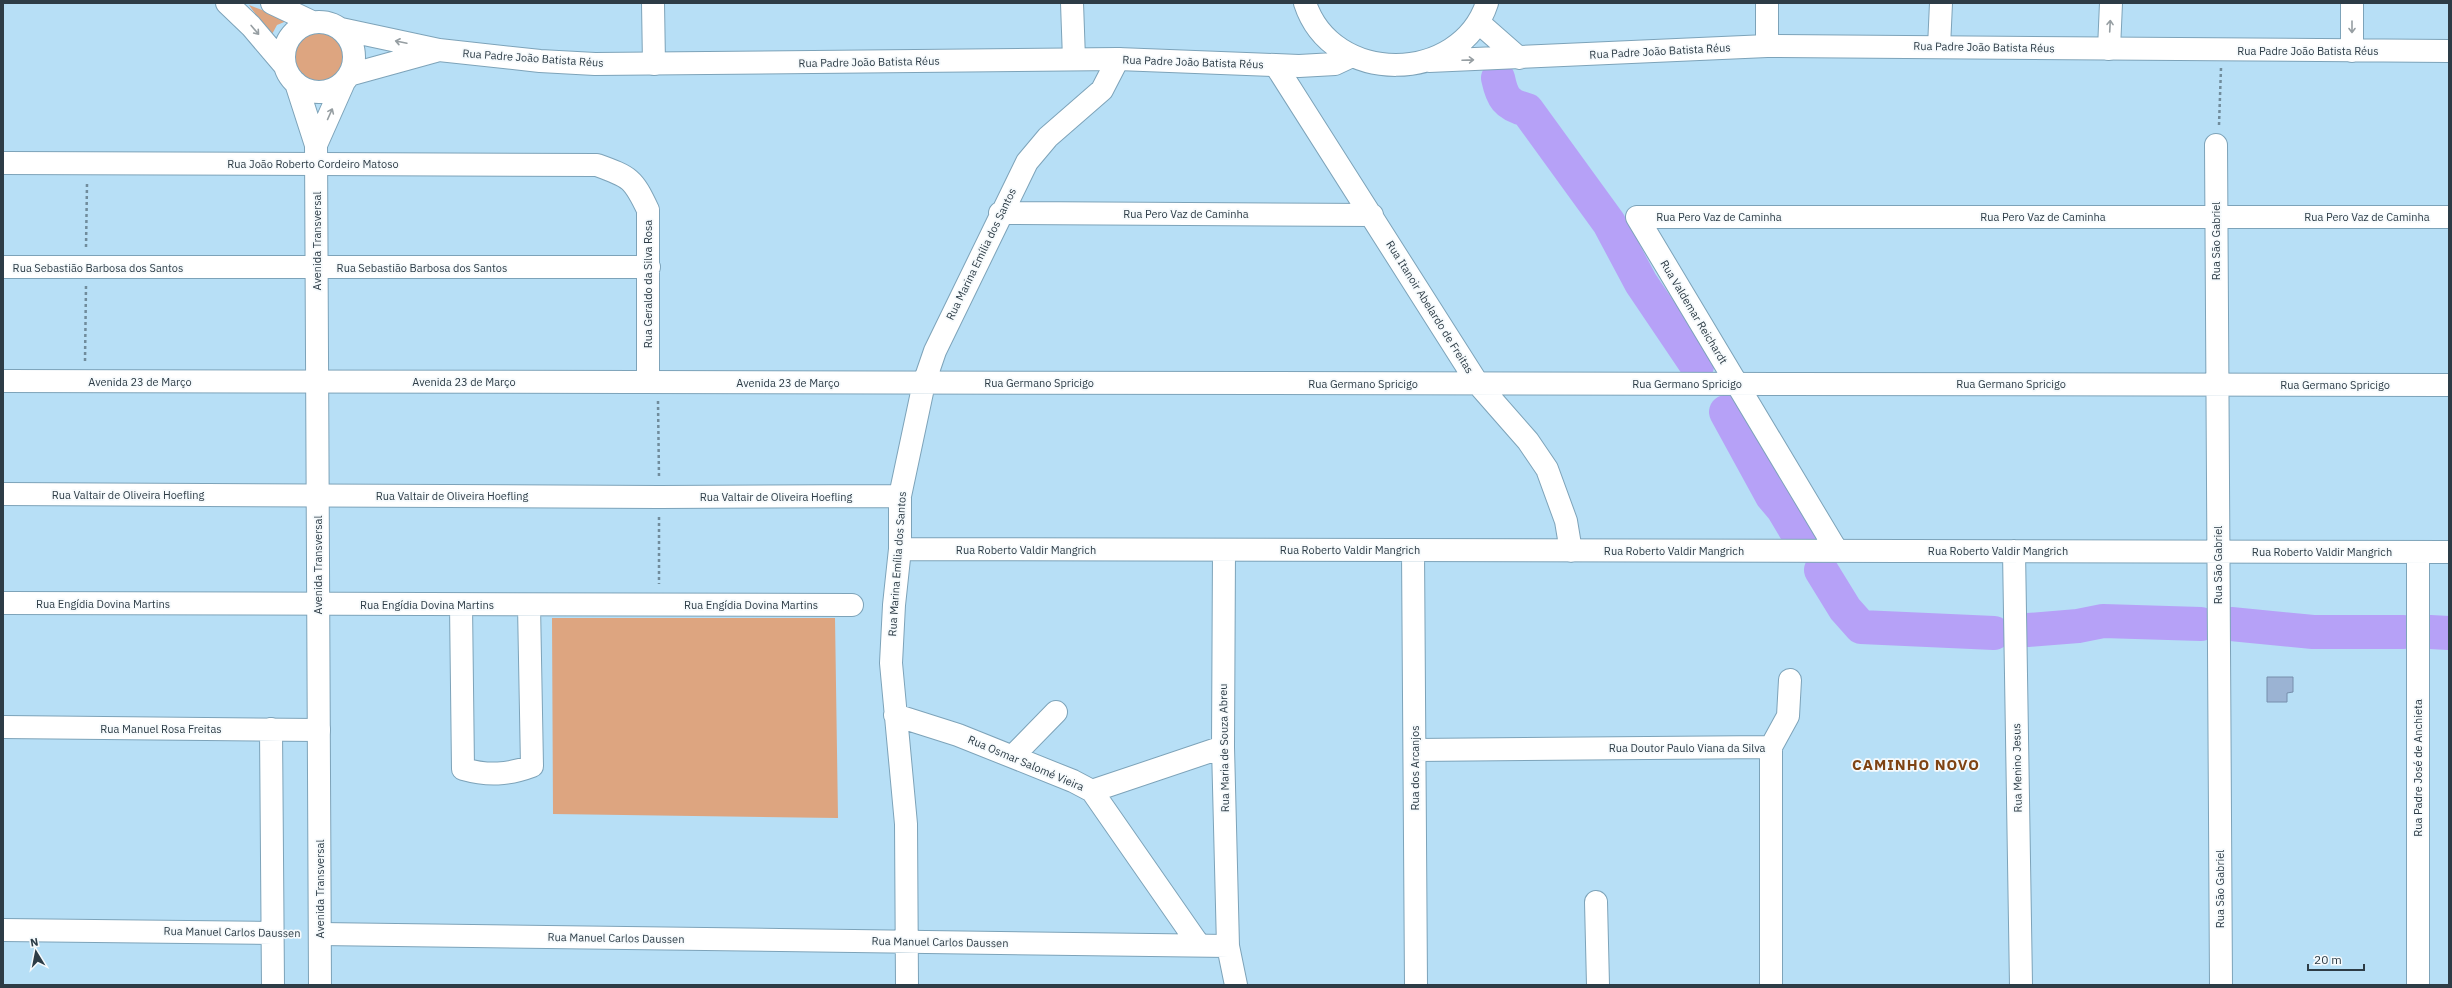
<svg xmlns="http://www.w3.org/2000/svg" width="2452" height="988" font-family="'IBM Plex Sans',sans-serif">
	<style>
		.green { fill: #dda580 }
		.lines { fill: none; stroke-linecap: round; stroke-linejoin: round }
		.river { stroke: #b6a1f7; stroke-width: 34 }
		.building { fill: #9bb3d3; stroke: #768eac }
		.minor-casing { stroke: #7da3b9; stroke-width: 24 }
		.major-casing { stroke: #7da3b9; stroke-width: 24 }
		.path { stroke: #708c9c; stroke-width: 2.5; stroke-dasharray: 3 3; stroke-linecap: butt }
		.minor { stroke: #fff; stroke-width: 22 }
		.major { stroke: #fff; stroke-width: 22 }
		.oneway { stroke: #969ea2 }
		.labels { text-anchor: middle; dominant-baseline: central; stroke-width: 3.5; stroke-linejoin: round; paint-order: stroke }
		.street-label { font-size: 11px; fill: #2d3c46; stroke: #f6fafc }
		.district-label { font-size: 15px; font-weight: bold; letter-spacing: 1px; fill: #7e4313; stroke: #f6fafc }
	</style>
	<rect width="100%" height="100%" fill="#b7dff6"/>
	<path class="green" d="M249,5l40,15 -12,5 -6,11z
		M292 57a27 27 0 1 1 54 0a27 27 0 1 1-54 0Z
		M552,618h283l3,200 -285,-4z"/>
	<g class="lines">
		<path class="river" d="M1498,78c4,19 8,27 29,32l82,113 32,60 56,83
			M1726,412l46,84 11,13 16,27
			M1821,570l24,39 16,18 133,6
			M2231,624l82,8h90
			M2028,630l50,-4 25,-5 98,3
			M2430,632l19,1"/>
	</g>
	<path class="building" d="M2267,677h26v15l-6,1v9h-20z"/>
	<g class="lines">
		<g class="minor-casing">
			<path id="minor" d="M653,3l1,61
				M1072,3l2,56
				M1767,46v-43
				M1939,47l2,-44
				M2109,49l2,-46
				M1276,66l202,318 50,57 19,28 19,52 5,30
				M2216,145l5,840
				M3,163l594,2c33,12 36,13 51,45v172
				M1000,213l372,2
				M1637,217h812
				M1637,217l200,334
				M3,267h646
				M3,381l2446,4
				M3,494l656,3 241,-1
				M900,549l1549,3
				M1224,550l-1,197 5,199 8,39
				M1413,550l3,435
				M2014,551l7,434
				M3,603l849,2
				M461,605l2,164c25,7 45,6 69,-3l-3,-161
				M895,715l63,20 115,46 19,10 107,154
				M3,727l316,3
				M271,729l2,256
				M1771,747l17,-31 2,-36
				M1415,750l356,-3v238
				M1013,756l43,-44
				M1092,791l131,-44
				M1596,902l2,83
				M3,930l270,3
				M320,934l908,12
				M907,985l-1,-161 -15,-161 3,-58 6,-56v-53l24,-113 11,-32 92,-189 21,-25 54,-47 16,-31
				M2418,985v-433"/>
		</g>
		<g class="major-casing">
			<path id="major" d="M227,3l24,23 34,40
				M272,3l40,19
				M1305,3c27,83 155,82 182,0
				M2352,3v48
				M284 57a35 35 0 1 1 70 0a35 35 0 1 1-70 0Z
				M1478,22l41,36
				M341,29l98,21 101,11 55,3 523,-5 181,7 36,-2 17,-8
				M1429,61l338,-15 682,5
				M349,75l87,-24
				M296,83l20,62 4,840
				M316,145l28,-63"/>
		</g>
		<path class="path" d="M2219,125l2,-57
			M86,247l1,-63
			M85,361l1,-75
			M658,401l1,77
			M659,517v67"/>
		<use href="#minor" class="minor"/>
		<use href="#major" class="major"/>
	</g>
	<defs><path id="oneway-shaft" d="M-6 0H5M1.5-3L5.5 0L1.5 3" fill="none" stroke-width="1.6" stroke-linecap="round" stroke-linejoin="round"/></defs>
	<g class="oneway">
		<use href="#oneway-shaft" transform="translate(2110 26) rotate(-87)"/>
		<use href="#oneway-shaft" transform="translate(2352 27) rotate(90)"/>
		<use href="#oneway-shaft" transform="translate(255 30) rotate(50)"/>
		<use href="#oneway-shaft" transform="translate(401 42) rotate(-168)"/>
		<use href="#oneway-shaft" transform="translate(1468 60) rotate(-2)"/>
		<use href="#oneway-shaft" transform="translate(330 114) rotate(-66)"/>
	</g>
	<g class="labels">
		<g class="street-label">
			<text transform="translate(1984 47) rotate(1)">Rua Padre João Batista Réus</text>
			<text transform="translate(1660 51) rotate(-3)">Rua Padre João Batista Réus</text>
			<text x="2308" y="51">Rua Padre João Batista Réus</text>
			<text transform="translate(533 58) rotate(4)">Rua Padre João Batista Réus</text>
			<text transform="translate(869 62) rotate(-1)">Rua Padre João Batista Réus</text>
			<text transform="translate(1193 62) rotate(2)">Rua Padre João Batista Réus</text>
			<text x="313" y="164">Rua João Roberto Cordeiro Matoso</text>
			<text x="1186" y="214">Rua Pero Vaz de Caminha</text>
			<text x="1719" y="217">Rua Pero Vaz de Caminha</text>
			<text x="2043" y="217">Rua Pero Vaz de Caminha</text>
			<text x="2367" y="217">Rua Pero Vaz de Caminha</text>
			<text transform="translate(317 241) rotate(-90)">Avenida Transversal</text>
			<text transform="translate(2216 241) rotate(-90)">Rua São Gabriel</text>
			<text transform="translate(981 254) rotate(-64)">Rua Marina Emília dos Santos</text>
			<text x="98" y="268">Rua Sebastião Barbosa dos Santos</text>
			<text x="422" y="268">Rua Sebastião Barbosa dos Santos</text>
			<text transform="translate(648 284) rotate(-90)">Rua Geraldo da Silva Rosa</text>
			<text transform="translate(1430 307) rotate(58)">Rua Itanoir Abelardo de Freitas</text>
			<text transform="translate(1694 312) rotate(59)">Rua Valdemar Reichardt</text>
			<text x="140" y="382">Avenida 23 de Março</text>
			<text x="464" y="382">Avenida 23 de Março</text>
			<text x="788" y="383">Avenida 23 de Março</text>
			<text x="1039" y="383">Rua Germano Spricigo</text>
			<text x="1363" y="384">Rua Germano Spricigo</text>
			<text x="1687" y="384">Rua Germano Spricigo</text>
			<text x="2011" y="384">Rua Germano Spricigo</text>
			<text x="2335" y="385">Rua Germano Spricigo</text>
			<text x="128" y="495">Rua Valtair de Oliveira Hoefling</text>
			<text x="452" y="496">Rua Valtair de Oliveira Hoefling</text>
			<text x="776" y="497">Rua Valtair de Oliveira Hoefling</text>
			<text x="1026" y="550">Rua Roberto Valdir Mangrich</text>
			<text x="1350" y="550">Rua Roberto Valdir Mangrich</text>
			<text x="1674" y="551">Rua Roberto Valdir Mangrich</text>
			<text x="1998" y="551">Rua Roberto Valdir Mangrich</text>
			<text x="2322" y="552">Rua Roberto Valdir Mangrich</text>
			<text transform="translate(897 564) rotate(-86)">Rua Marina Emília dos Santos</text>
			<text transform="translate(318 565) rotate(-90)">Avenida Transversal</text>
			<text transform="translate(2218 565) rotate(-90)">Rua São Gabriel</text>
			<text x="103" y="604">Rua Engídia Dovina Martins</text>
			<text x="427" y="605">Rua Engídia Dovina Martins</text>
			<text x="751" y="605">Rua Engídia Dovina Martins</text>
			<text x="161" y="729">Rua Manuel Rosa Freitas</text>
			<text transform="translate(1224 748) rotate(-91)">Rua Maria de Souza Abreu</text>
			<text x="1687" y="748">Rua Doutor Paulo Viana da Silva</text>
			<text transform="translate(1026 763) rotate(23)">Rua Osmar Salomé Vieira</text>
			<text transform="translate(1415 768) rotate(-90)">Rua dos Arcanjos</text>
			<text transform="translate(2017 768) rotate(-91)">Rua Menino Jesus</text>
			<text transform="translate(2418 768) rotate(-90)">Rua Padre José de Anchieta</text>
			<text transform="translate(320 889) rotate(-90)">Avenida Transversal</text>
			<text transform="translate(2220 889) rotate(-90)">Rua São Gabriel</text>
			<text transform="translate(232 932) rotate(1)">Rua Manuel Carlos Daussen</text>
			<text transform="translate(616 938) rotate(1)">Rua Manuel Carlos Daussen</text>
			<text transform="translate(940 942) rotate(1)">Rua Manuel Carlos Daussen</text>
		</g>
		<g class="district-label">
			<text x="1916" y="764">CAMINHO NOVO</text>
		</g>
	</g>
	<rect width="2452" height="988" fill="none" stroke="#2d3c46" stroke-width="8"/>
	<g transform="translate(36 952) rotate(350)" stroke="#f6fafc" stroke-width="3" paint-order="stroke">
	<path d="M0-3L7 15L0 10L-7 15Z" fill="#2d3c46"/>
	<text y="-6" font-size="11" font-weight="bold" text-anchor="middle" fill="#2d3c46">N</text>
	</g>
	<path d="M2308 964v6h56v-6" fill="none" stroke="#2d3c46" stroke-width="2"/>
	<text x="2314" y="964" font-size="12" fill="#2d3c46" stroke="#f6fafc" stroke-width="3" paint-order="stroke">20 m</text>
</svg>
